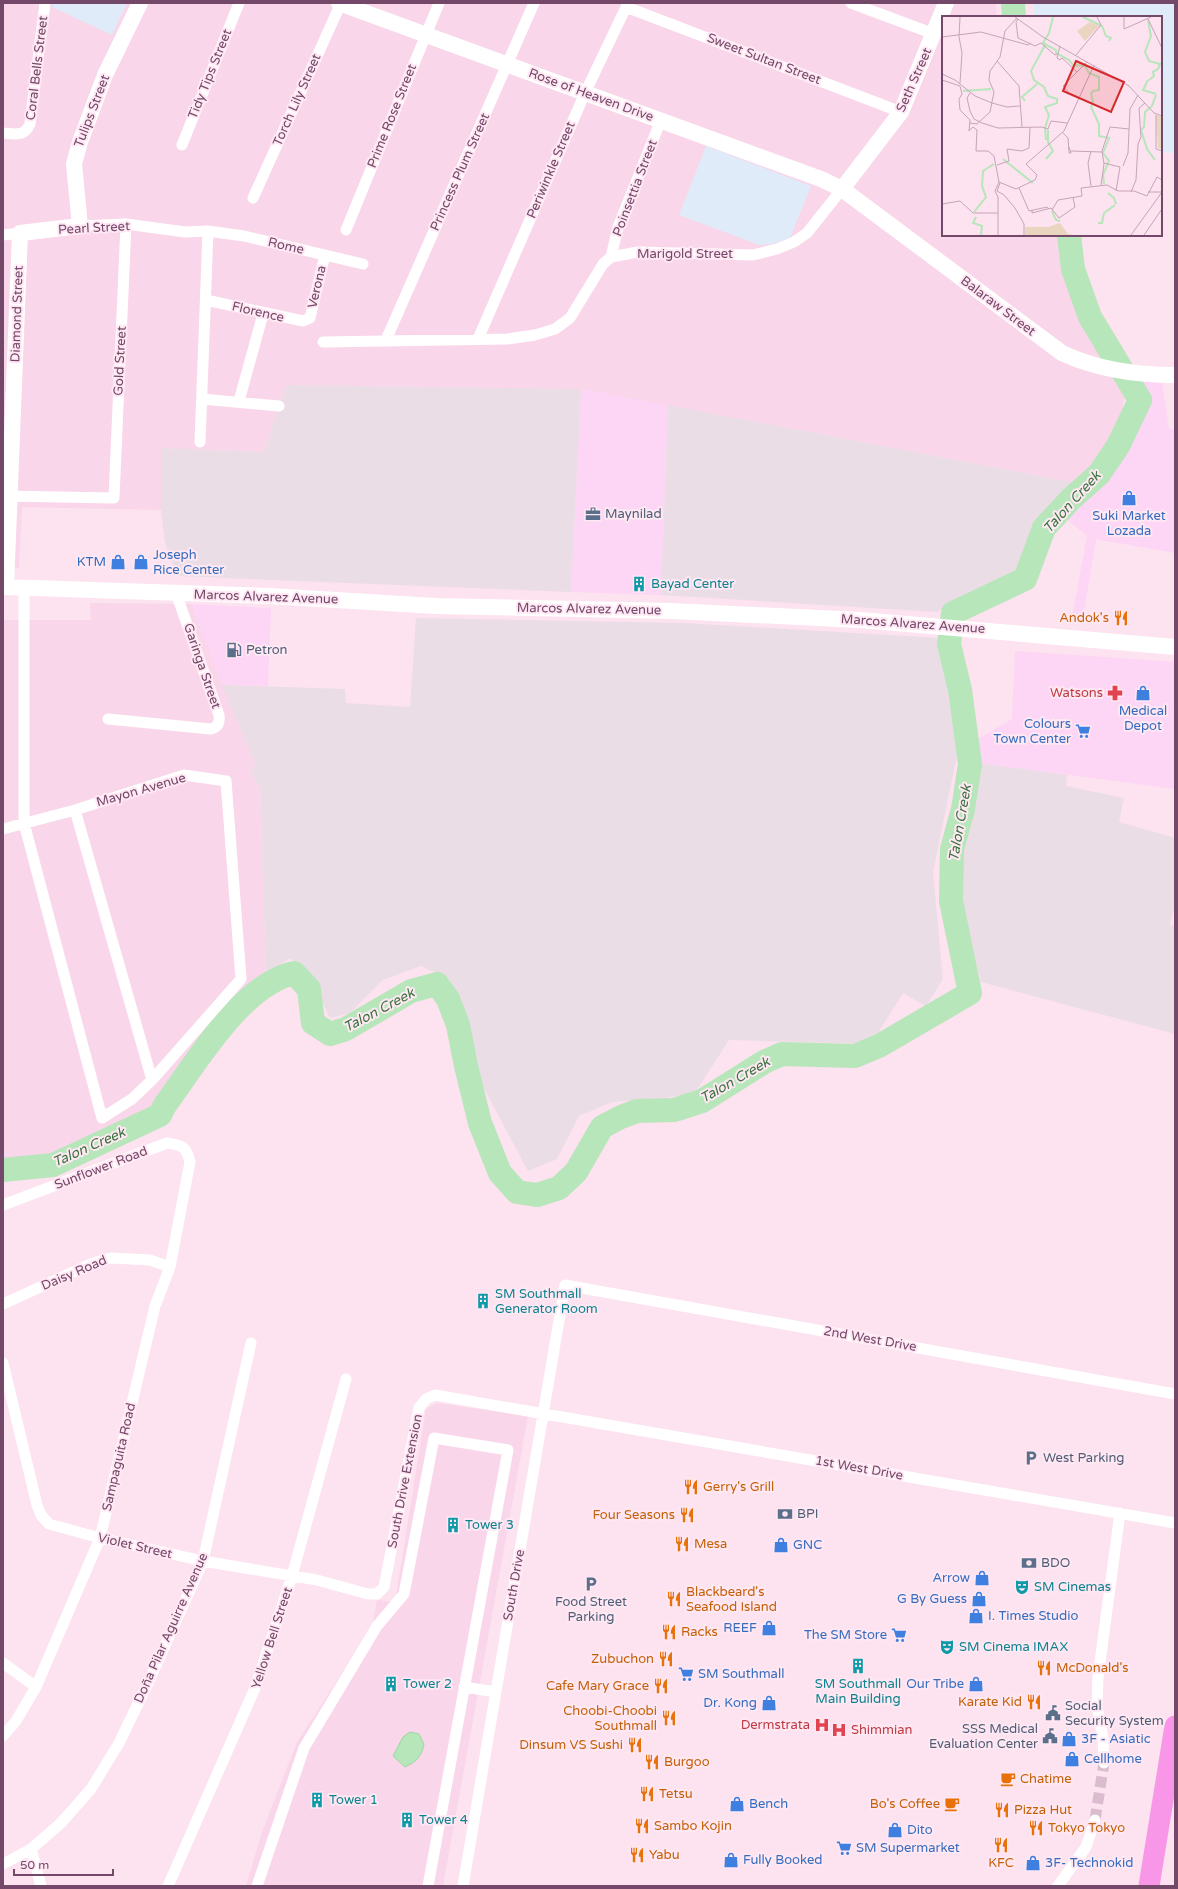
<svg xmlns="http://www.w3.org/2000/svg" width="1178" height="1889" font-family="'Varela Round',sans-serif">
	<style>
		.residential { fill: #f9d6e9 }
		.commercial { fill: #fdd5f5 }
		.industrial { fill: #ebdde6 }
		.education { fill: #dfebf9 }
		.water { fill: #b6e6b9; stroke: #9cd8a0 }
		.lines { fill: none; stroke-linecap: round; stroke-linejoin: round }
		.river { stroke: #b6e6b9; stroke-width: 24 }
		.street-tunnel { stroke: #dbbcce; stroke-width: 11; stroke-dasharray: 11 5.5; stroke-linecap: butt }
		.street { stroke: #fff; stroke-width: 11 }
		.secondary { stroke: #fff; stroke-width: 16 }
		.highway { stroke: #f897e8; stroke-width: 21 }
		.labels { text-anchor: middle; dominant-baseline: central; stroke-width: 4; stroke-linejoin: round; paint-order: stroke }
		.street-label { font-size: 13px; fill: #744869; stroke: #ffe8f3 }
		.service-label { font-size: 13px; fill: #4e5e75; stroke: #ffe8f3; text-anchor: start }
		.shop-label { font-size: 13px; fill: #366cbe; stroke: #ffe8f3; text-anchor: start }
		.culture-label { font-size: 13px; fill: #0d838f; stroke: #ffe8f3; text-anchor: start }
		.food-label { font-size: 13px; fill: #c56008; stroke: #ffe8f3; text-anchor: start }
		.health-label { font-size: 13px; fill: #be3a42; stroke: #ffe8f3; text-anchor: end }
		.water-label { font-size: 14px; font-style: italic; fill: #39743d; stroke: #ffe8f3 }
		.inset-river { fill: none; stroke: #b6e6b9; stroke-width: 2 }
		.inset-road { fill: none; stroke: #c6a4b9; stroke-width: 1 }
		.view { fill: #d62828; fill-opacity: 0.15; stroke: #d62828; stroke-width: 2 }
		.inset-edge { fill: none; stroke: #744869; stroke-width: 2 }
	</style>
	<rect width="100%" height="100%" fill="#fde2ef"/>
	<path class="residential" d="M3,3h993l1,14h-54v218h121l-1,27 48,97 15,25 -6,45 -43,54 -496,-94 -295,-4 -22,67 -103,-4v62l-139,-3 -3,61 -16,-1z
		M90,603l101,1 65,163 -6,4 10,17 6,188 -49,44 -66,87 -101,47 -47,8 1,-542h87z
		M437,1403l91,13 -85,470h-197l16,-54 35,-90 75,-114 5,-28 18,2 31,-193z"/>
	<path class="commercial" d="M1135,380l27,2 7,47h6v124l-79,-14 -14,84h-11l16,-87 -27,-22 45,-32 33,-82z
		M581,389l87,16 -7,190 -90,-3z
		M191,604l80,4 -3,78 -46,-1z
		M1015,651l160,11v127l-197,-26 -7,-20 41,-24z"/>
	<path class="industrial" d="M286,385l295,4 -10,203 -394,-16 -12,-33 -4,-33v-62l103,4z
		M668,405l246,47 163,31 -42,39 -21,55 -46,15 -31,20 -276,-17z
		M416,618l268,5 256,15 17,117 -24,117 10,107 -17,27 -23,-13 -32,51 -142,-4 -34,53 -31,5 -52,4 -33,14 -22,43 -29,12 -49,-92 -32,-101 -26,-12 -38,14 -33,33 -20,5 -23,-48 -17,-12 -24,18 -6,-188 -10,-17 6,-5 -34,-81 123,4 1,14 64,4z
		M978,763l89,12 -1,11 58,12 -5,24 56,16v67l-5,20 5,1v108l-194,-52 -18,-71 -4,-58z"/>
	<path class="education" d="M53,3h74l-15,32 -60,-28z
		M1034,3h141v150l-14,-1v-135h-127z
		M706,146l105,40 -21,52 -18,6 -13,1 -80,-30z"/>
	<path class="water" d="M410,1732l9,2 5,10c-2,12 -8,18 -19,23l-12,-11 10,-19z"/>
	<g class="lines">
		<path class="river" d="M1013,3l1,14
			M3,1170l50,-5 107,-50 5,-10c31,-42 76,-120 129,-132l15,16 4,34 17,11 16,-5 65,-38 26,-7 11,15 10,26 8,41 14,57 20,50 17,19 20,3 22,-7 17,-16 26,-45 19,-10 16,-6 37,-1 28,-9 62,-39 18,-8 73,2 24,-10 91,-53 -19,-92 1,-52 11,-40 7,-45 -10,-74 -11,-46 4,-31 72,-34 19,-51 27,-29 28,-25 19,-28 22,-46 -50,-83 -17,-48 -4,-34"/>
		<path class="street-tunnel" d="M1095,1820l9,-57"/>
		<path class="street" d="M851,3l83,31
			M626,7l275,105
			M3,133c13,1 21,4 27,-9l15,-121
			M182,145l57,-142
			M253,198l88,-195
			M80,226l46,-2 59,8 23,-1 36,5 119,28
			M346,230l93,-227
			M3,235l17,-2
			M611,257l7,-30 43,-107
			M206,300l97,21 7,-3 15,-63
			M478,339l107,-246 43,-90
			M386,340l148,-337
			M323,342l184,-3 28,-4 20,-6 15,-11 33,-54 8,-7 27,-5 115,3 24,-6 17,-7 13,-9 35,-44
			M202,399l77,7
			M239,401l24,-87
			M200,442l8,-211
			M4,496l110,2 12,-274
			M108,719l103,10c7,-2 9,-7 8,-14l-43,-122
			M75,810l77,270
			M3,829l72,-19 109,-35 42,6 15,198 -89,101 -20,19 -30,19 -78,-295v-235
			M3,1205l164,-62c15,2 19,3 23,19l-20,105 -15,39 -55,232 -64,149 -20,34 -13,15
			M3,1304l90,-41 18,-5 39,2 20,7
			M3,1363l34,142 4,10 8,9 51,14 103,23 114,19 51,14h9l7,-7 35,-179 7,-9 9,-4 740,128
			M3,1663l33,24
			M464,1687l32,5
			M1104,1763l-1,-25 -6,-31 1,-30 22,-164
			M31,1849l10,37
			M3,1864l28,-15 30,-26 30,-34 28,-46 30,-62 54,-120 48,-218
			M168,1886l87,-198 37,-112 54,-197
			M257,1886l47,-138 73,-122 27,-32 30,-156 74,12 -80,436
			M463,1886l102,-601 610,109
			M1058,1886l28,-39 9,-27"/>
		<path class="secondary" d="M339,3l482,176 21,10 220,164c36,17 74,22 113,22
			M842,189l59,-77 45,-109
			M3,587l266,9 167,10 236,5 188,9 315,27
			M6,587l14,-354 60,-7 -6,-62 6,-22 25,-67 35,-72"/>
		<path class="highway" d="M1149,1886l26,-160"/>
	</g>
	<defs>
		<g id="shop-bare" transform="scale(1.2)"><path d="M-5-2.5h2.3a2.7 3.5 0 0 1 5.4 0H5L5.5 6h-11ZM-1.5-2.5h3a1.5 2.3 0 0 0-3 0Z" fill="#3f7fe0" stroke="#ffe8f3" stroke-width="2.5" paint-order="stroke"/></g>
		<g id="office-bare" transform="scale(1.2)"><path d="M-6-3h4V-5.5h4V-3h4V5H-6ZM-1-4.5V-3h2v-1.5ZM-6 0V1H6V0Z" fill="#5c6f8a" stroke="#ffe8f3" stroke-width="2.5" paint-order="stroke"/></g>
		<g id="building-bare" transform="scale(1.2)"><path d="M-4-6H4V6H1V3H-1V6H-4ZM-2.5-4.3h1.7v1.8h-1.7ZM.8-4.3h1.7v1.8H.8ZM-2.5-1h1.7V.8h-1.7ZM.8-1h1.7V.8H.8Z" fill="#0f9aa8" stroke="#ffe8f3" stroke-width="2.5" paint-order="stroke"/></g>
		<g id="restaurant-bare" transform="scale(1.2)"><path d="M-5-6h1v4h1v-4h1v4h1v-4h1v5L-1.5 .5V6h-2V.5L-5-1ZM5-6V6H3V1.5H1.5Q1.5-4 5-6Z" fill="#e8710a" stroke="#ffe8f3" stroke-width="2.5" paint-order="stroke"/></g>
		<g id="fuel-bare" transform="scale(1.2)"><path d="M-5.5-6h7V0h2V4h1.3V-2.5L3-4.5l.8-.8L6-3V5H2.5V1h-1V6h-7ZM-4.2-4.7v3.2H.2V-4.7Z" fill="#5c6f8a" stroke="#ffe8f3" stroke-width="2.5" paint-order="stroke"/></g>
		<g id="pharmacy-bare" transform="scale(1.2)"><path d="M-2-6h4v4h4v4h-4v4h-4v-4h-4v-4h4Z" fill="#e0444e" stroke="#ffe8f3" stroke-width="2.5" paint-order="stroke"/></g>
		<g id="supermarket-bare" transform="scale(1.2)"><path d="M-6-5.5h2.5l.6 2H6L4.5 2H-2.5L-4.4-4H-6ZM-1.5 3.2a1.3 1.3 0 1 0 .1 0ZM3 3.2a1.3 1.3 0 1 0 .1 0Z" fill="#3f7fe0" stroke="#ffe8f3" stroke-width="2.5" paint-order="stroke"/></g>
		<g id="parking-bare" transform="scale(1.2)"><path d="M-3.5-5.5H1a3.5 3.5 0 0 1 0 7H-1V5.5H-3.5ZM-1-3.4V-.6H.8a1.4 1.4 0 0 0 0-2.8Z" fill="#5c6f8a" stroke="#ffe8f3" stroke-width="2.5" paint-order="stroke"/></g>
		<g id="bank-bare" transform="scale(1.2)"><path d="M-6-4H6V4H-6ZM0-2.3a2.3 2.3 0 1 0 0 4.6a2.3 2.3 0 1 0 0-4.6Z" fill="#5c6f8a" stroke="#ffe8f3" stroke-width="2.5" paint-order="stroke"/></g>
		<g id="theatre-bare" transform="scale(1.2)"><path d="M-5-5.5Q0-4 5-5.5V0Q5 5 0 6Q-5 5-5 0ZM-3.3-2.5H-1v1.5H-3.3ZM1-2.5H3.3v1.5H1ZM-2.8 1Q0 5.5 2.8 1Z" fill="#0f9aa8" stroke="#ffe8f3" stroke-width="2.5" paint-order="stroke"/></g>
		<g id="civic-bare" transform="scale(1.2)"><path d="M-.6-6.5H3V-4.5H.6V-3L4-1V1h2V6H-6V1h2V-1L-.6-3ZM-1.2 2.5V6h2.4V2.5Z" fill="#5c6f8a" stroke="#ffe8f3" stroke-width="2.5" paint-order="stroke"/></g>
		<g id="hospital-bare" transform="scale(1.2)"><path d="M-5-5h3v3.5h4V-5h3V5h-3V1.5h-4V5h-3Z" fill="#e0444e" stroke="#ffe8f3" stroke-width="2.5" paint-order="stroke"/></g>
		<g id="cafe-bare" transform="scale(1.2)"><path d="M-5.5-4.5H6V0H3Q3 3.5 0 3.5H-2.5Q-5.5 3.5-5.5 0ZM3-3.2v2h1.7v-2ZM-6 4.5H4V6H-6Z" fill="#e8710a" stroke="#ffe8f3" stroke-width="2.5" paint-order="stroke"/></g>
	</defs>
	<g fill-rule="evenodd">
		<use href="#shop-bare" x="1129" y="498"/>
		<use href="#office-bare" x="593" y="514"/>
		<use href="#shop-bare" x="118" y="562"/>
		<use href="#shop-bare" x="141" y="562"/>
		<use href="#building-bare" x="639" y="584"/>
		<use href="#restaurant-bare" x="1121" y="618"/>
		<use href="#fuel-bare" x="234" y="650"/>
		<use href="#pharmacy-bare" x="1115" y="693"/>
		<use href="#shop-bare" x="1143" y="693"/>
		<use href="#supermarket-bare" x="1083" y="731"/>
		<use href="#building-bare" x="483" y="1301"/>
		<use href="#parking-bare" x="1031" y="1458"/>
		<use href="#restaurant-bare" x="691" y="1487"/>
		<use href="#bank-bare" x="785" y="1514"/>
		<use href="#restaurant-bare" x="687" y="1515"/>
		<use href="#building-bare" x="453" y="1525"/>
		<use href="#restaurant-bare" x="682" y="1544"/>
		<use href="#shop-bare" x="781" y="1545"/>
		<use href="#bank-bare" x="1029" y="1563"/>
		<use href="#shop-bare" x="982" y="1578"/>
		<use href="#parking-bare" x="591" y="1584"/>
		<use href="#theatre-bare" x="1022" y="1587"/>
		<use href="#restaurant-bare" x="674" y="1599"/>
		<use href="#shop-bare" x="979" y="1599"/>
		<use href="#shop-bare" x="976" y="1616"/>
		<use href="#shop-bare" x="769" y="1628"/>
		<use href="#restaurant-bare" x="669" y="1632"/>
		<use href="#supermarket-bare" x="899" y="1635"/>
		<use href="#theatre-bare" x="947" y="1647"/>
		<use href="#restaurant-bare" x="666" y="1659"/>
		<use href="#building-bare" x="858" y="1666"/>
		<use href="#restaurant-bare" x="1044" y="1668"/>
		<use href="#supermarket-bare" x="686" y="1674"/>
		<use href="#building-bare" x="391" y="1684"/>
		<use href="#shop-bare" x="976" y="1684"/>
		<use href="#restaurant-bare" x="661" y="1686"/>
		<use href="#restaurant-bare" x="1034" y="1702"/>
		<use href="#shop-bare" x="769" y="1703"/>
		<use href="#civic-bare" x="1053" y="1713"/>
		<use href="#restaurant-bare" x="669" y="1718"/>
		<use href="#hospital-bare" x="822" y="1725"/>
		<use href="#hospital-bare" x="839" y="1730"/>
		<use href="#civic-bare" x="1050" y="1736"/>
		<use href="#shop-bare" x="1069" y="1739"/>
		<use href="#restaurant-bare" x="635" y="1745"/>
		<use href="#shop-bare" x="1072" y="1759"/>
		<use href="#restaurant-bare" x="652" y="1762"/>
		<use href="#cafe-bare" x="1008" y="1779"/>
		<use href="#restaurant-bare" x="647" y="1794"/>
		<use href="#building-bare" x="317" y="1800"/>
		<use href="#shop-bare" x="737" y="1804"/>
		<use href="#cafe-bare" x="952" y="1804"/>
		<use href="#restaurant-bare" x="1002" y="1810"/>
		<use href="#building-bare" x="407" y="1820"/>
		<use href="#restaurant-bare" x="642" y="1826"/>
		<use href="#restaurant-bare" x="1036" y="1828"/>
		<use href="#shop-bare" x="895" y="1830"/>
		<use href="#restaurant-bare" x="1001" y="1845"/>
		<use href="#supermarket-bare" x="844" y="1848"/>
		<use href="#restaurant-bare" x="637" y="1855"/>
		<use href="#shop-bare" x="731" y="1860"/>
		<use href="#shop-bare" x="1033" y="1863"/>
	</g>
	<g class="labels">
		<g class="street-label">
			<text transform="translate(764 59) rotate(21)">Sweet Sultan Street</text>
			<text transform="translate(37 68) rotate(-83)">Coral Bells Street</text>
			<text transform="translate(210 74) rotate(-68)">Tidy Tips Street</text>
			<text transform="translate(914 80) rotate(-66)">Seth Street</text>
			<text transform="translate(591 95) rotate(20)">Rose of Heaven Drive</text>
			<text transform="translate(297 100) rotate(-66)">Torch Lily Street</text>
			<text transform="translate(92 111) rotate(-69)">Tulips Street</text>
			<text transform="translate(392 116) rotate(-68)">Prime Rose Street</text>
			<text transform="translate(551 170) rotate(-67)">Periwinkle Street</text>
			<text transform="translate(460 172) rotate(-66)">Princess Plum Street</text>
			<text transform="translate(635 188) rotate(-69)">Poinsettia Street</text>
			<text transform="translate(94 228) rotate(-3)">Pearl Street</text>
			<text transform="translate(286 246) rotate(13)">Rome</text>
			<text x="685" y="254">Marigold Street</text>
			<text transform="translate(317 287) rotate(-77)">Verona</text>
			<text transform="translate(998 306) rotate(37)">Balaraw Street</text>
			<text transform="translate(258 312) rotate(13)">Florence</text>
			<text transform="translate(17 314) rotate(-88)">Diamond Street</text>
			<text transform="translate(120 361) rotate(-87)">Gold Street</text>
			<text transform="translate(266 597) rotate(2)">Marcos Alvarez Avenue</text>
			<text transform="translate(589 609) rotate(1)">Marcos Alvarez Avenue</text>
			<text transform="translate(913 624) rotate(4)">Marcos Alvarez Avenue</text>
			<text transform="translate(202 666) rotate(71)">Garinga Street</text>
			<text transform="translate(141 790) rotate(-16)">Mayon Avenue</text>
			<text transform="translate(101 1168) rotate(-21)">Sunflower Road</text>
			<text transform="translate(74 1273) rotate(-23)">Daisy Road</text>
			<text transform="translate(870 1339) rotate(10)">2nd West Drive</text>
			<text transform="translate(119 1457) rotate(-77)">Sampaguita Road</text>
			<text transform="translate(859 1468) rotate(10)">1st West Drive</text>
			<text transform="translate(405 1481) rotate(-79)">South Drive Extension</text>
			<text transform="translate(135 1546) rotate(13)">Violet Street</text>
			<text transform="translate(514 1585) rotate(-80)">South Drive</text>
			<text transform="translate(171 1628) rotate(-66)">Doña Pilar Aguirre Avenue</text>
			<text transform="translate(272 1638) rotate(-72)">Yellow Bell Street</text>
		</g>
		<g class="service-label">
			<text x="605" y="514">Maynilad</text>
			<text x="246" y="650">Petron</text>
			<text x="1043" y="1458">West Parking</text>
			<text x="797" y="1514">BPI</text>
			<text x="1041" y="1563">BDO</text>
			<text x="591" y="1602" text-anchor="middle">Food Street<tspan x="591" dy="15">Parking</tspan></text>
			<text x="1065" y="1706">Social<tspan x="1065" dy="15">Security System</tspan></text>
			<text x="1038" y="1729" text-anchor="end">SSS Medical<tspan x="1038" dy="15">Evaluation Center</tspan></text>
		</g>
		<g class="shop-label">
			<text x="1129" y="516" text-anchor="middle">Suki Market<tspan x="1129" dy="15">Lozada</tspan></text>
			<text x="153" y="555">Joseph<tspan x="153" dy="15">Rice Center</tspan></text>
			<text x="106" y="562" text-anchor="end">KTM</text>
			<text x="1143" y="711" text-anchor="middle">Medical<tspan x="1143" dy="15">Depot</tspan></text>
			<text x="1071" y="724" text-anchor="end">Colours<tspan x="1071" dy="15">Town Center</tspan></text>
			<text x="793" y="1545">GNC</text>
			<text x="970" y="1578" text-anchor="end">Arrow</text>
			<text x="967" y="1599" text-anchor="end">G By Guess</text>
			<text x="988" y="1616">I. Times Studio</text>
			<text x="757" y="1628" text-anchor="end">REEF</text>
			<text x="887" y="1635" text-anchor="end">The SM Store</text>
			<text x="698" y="1674">SM Southmall</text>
			<text x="964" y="1684" text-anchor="end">Our Tribe</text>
			<text x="757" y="1703" text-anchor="end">Dr. Kong</text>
			<text x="1081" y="1739">3F - Asiatic</text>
			<text x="1084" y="1759">Cellhome</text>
			<text x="749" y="1804">Bench</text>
			<text x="907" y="1830">Dito</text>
			<text x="856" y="1848">SM Supermarket</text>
			<text x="743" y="1860">Fully Booked</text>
			<text x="1045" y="1863">3F- Technokid</text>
		</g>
		<g class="culture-label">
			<text x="651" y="584">Bayad Center</text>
			<text x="495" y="1294">SM Southmall<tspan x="495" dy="15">Generator Room</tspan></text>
			<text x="465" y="1525">Tower 3</text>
			<text x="1034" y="1587">SM Cinemas</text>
			<text x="959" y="1647">SM Cinema IMAX</text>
			<text x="403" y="1684">Tower 2</text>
			<text x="858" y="1684" text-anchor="middle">SM Southmall<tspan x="858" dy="15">Main Building</tspan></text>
			<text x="329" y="1800">Tower 1</text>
			<text x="419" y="1820">Tower 4</text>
		</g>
		<g class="food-label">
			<text x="1109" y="618" text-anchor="end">Andok's</text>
			<text x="703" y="1487">Gerry's Grill</text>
			<text x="675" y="1515" text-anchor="end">Four Seasons</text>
			<text x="694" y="1544">Mesa</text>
			<text x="686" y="1592">Blackbeard's<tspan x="686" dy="15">Seafood Island</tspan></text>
			<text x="681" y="1632">Racks</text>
			<text x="654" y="1659" text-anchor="end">Zubuchon</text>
			<text x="1056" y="1668">McDonald's</text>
			<text x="649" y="1686" text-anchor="end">Cafe Mary Grace</text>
			<text x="1022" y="1702" text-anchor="end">Karate Kid</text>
			<text x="657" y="1711" text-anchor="end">Choobi-Choobi<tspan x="657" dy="15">Southmall</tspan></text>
			<text x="623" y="1745" text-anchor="end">Dinsum VS Sushi</text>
			<text x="664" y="1762">Burgoo</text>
			<text x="1020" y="1779">Chatime</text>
			<text x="659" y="1794">Tetsu</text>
			<text x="940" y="1804" text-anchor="end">Bo's Coffee</text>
			<text x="1014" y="1810">Pizza Hut</text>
			<text x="654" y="1826">Sambo Kojin</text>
			<text x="1048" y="1828">Tokyo Tokyo</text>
			<text x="649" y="1855">Yabu</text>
			<text x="1001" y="1863" text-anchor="middle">KFC</text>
		</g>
		<g class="health-label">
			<text x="1103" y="693">Watsons</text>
			<text x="810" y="1725">Dermstrata</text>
			<text x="851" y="1730" text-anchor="start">Shimmian</text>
		</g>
		<g class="water-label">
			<text transform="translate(1072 502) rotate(-48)">Talon Creek</text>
			<text transform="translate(960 823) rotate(-80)">Talon Creek</text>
			<text transform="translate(379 1010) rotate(-28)">Talon Creek</text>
			<text transform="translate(735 1080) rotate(-30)">Talon Creek</text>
			<text transform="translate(89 1147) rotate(-24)">Talon Creek</text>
		</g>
	</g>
	<g transform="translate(942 16)">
		<rect width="220" height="220" fill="#fde2ef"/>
		<path d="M148,6l9,4 -14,15 -8,-10zM214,99l6,2v32l-4,-1zM118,207l8,11 7,1h-50v-8h23z" fill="#ead5c0"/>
		<path class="inset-river" d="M111,1l-4,16 -6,10 13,7v3l13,7 4,5 12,1 4,7 10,4v13l-6,1 -2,3 2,8 -2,5 8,17v12l10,2 -6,15 6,8 -6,14 1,9M141,1l19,9 4,10 5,2 -2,3M206,4l3,16 -6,16 4,9 11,3 -2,5 -5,3 1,4 -5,4M103,29l-14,26 3,9 10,7 4,9 9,3v4l-12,4 4,8 -4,13M206,64l-5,10 13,4M21,75l28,-2M83,85l-3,-4 15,-13M103,112l1,12M61,143l30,24M104,143l7,-8 -5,-9v-12M213,144l-8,-11 -6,-19 3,-3 1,-15 7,-6 4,-11M166,177l6,5 2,6M110,195l4,9 4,1M32,196l12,-15 -4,-11 1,-15 11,-7M34,201l-3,6 9,3 -1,9M156,207h4l2,-10 11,-8"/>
		<path class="inset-road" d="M73,1l28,20 86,49M182,1v12l27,-12M206,3l14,29M0,21l39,-5 47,13 3,-2M76,22l17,8 6,-3 14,12 2,-1M76,22l-2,-16 2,-3M118,30l-3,12 3,2 2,-2 15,14M134,39l25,-30 -4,-8M55,45l22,25 3,41M0,58l13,6 20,16 17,7 15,4 13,-1M0,64l18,6 2,8 -3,5 1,11 10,10 -1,11 4,-4 4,3 -1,21h12l6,5 5,26M18,67l2,-30 -3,-16 1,-20M186,69l26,28 8,3M28,77l-3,5 3,13 4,8 8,4 16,5 44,-1 6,2 3,-8 16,2M136,81l-9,-4 -6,-7 24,-24M214,99v34l6,2M28,107l7,1 13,-12 4,-20 -5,-12 1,-9 10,-14 5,-26 12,-13M121,117l5,5 1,15h2l-2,-6M129,135l31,1M149,135l-3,12 3,23M162,147l16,4 -4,24M55,149l12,-4 -2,-12 15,2 7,-3 1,-21M181,150l5,-13 2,-44 8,-14M57,166l17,7 19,-9 2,-5 -11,-11 38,-33 30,-66M58,167l-3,8 7,4 11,13 9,16v11M159,169l3,-21 -2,-13 8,-24 19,2M77,172l10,23 18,-4 2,2M189,176l5,-12 2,-36 3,-7 -2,-29 6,-5M206,176h13M0,188l18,-3 13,12h25M90,194v3l19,-5 8,10 16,-11 -2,-9M110,194l6,-10 24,-4 -1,-8 26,-3 11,6h16l13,5 10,-19 5,3M56,219v-38l-3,-6 4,-9M189,219l31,-43M202,219l18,-26"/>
		<path class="view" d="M134,45l48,21 -13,30 -48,-21z"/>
		<rect width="220" height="220" class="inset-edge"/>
	</g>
	<rect width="1178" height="1889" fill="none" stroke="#744869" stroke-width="8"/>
	<path d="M14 1869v6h99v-6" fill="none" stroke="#744869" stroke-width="2"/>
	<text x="20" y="1869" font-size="12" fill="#744869" stroke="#ffe8f3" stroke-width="3" paint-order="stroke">50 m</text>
</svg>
